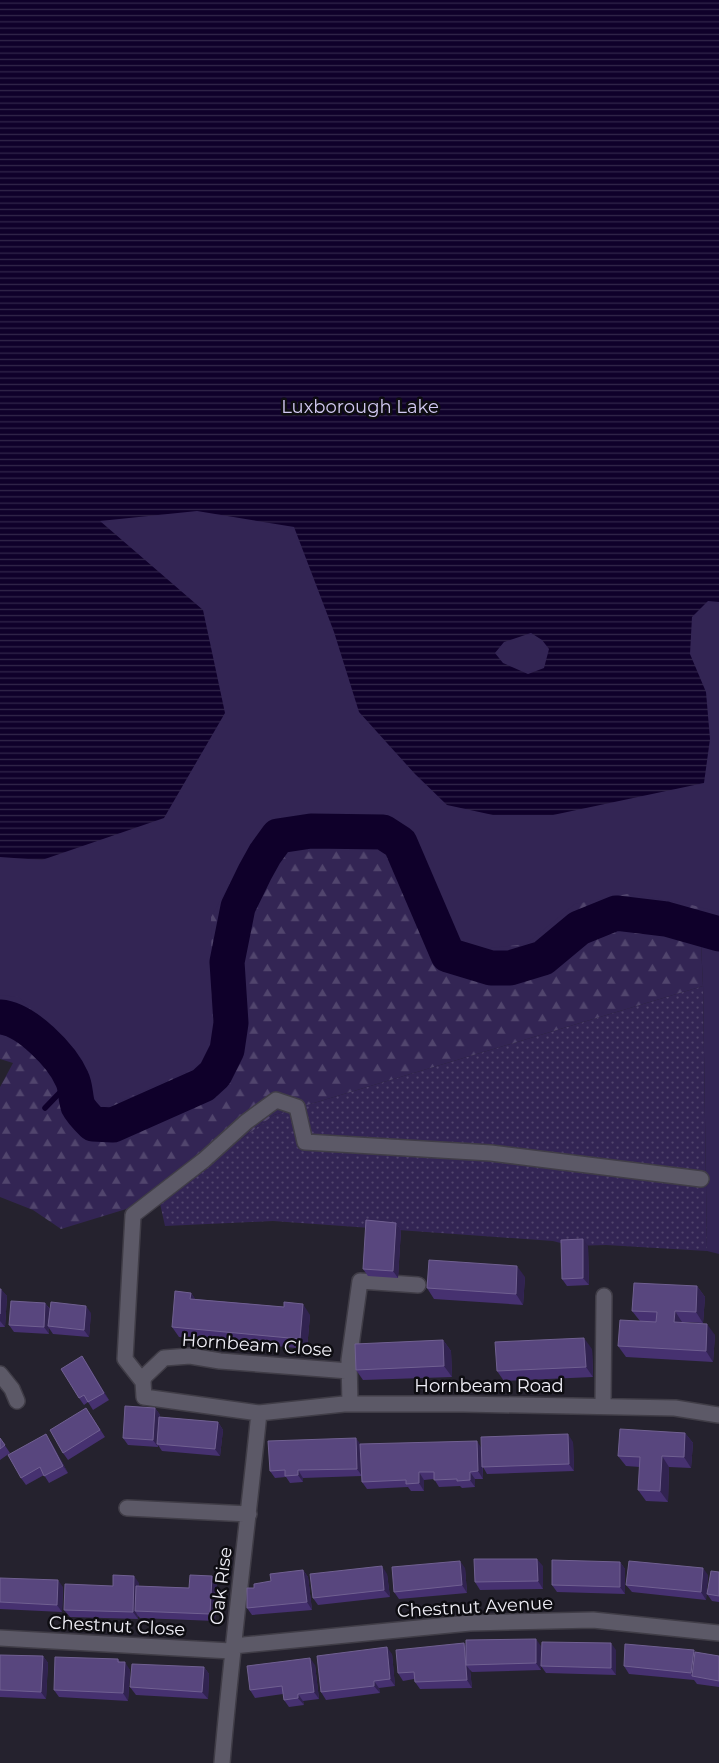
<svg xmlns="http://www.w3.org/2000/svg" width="719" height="1763" font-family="Montserrat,sans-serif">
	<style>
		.grass { fill: url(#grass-dots) }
		.forest { fill: url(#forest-firs) }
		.park { fill: #332554 }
		.water { fill: url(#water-rules); fill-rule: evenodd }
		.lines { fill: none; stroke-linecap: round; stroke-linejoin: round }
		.stream { stroke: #0f002a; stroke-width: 5.5 }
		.river { stroke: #0f002a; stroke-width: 35 }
		.minor-casing { stroke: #403d47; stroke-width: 18 }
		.minor { stroke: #5c5967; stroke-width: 15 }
		.wall { fill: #463170 }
		.shaded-wall { fill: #312350 }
		.building { fill: #58467e; stroke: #706091 }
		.labels { text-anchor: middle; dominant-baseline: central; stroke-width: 5; stroke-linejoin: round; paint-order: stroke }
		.park-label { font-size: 18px; fill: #d2c9f2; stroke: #0e0d12 }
		.street-label { font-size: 18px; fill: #efeef6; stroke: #0e0d12 }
	</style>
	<defs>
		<pattern id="grass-dots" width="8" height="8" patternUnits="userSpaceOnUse" patternTransform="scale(1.25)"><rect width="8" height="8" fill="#332554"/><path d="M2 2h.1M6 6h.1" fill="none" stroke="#51456d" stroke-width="1.8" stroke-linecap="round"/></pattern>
		<pattern id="forest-firs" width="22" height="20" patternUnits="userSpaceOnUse" patternTransform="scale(1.25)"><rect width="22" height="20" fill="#332554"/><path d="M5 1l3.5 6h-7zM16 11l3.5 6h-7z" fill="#51456d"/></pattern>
		<pattern id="water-rules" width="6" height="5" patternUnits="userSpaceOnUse" patternTransform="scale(1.25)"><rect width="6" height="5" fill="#0f002a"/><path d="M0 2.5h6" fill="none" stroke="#32264a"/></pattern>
	</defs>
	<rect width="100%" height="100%" fill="#25222e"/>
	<path class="grass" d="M703,986l4,265 -101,-6 -34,1 -19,-5 -280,-20 -108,5 -6,-27 115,-84z"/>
	<path class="forest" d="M719,602v340l-18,1 2,43 -429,129 -115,84 -98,30 -28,-19 -33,-13v-110l13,-24 -13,-4v-202z"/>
	<path class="park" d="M0,0h719v912l-35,-9 -57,-9 -52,10 -49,40 -43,5 -25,-6 -45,-100 -13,-20 -30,-8 -30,-2 -40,2 -26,6 -44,62 -19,34 1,94 3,19 -2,14 -8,16 -14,10 -87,38 -14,-16 -7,-29 -64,-66 -19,-2z
		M719,942v312l-12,-3 -4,-265 -2,-43z"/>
	<path class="water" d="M0,0h719v602l-11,-1 -16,16 -2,37 16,38 4,47 -6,44 -151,32h-60l-46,-10 -32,-31 -56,-62 -25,-80 -40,-105 -97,-16 -97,10 103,89 22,103 -61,105 -122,42 -42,-3zM531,633l11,7 7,9 -5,19 -16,6 -25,-11 -8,-10 9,-11z"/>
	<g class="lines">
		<path class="stream" d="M45,1108l27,-28"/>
		<path class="river" d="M0,1017c26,2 62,39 72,62 4,8 3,18 6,27 3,6 10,13 15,18l20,1 90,-40 12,-11 12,-24 4,-27 -4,-61 11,-55 17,-35 10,-18 13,-18 33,-5 72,1 17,11 48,112 43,13h19l33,-10 36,-30 37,-15 50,6 53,15"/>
		<g class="minor-casing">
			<path id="minor" d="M701,1179l-210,-26 -186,-11 -8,-35 -21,-7 -30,22 -42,38 -71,55 -8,144 18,23 1,15 115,16 85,-9h119l212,4 44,7
				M0,1374l12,15 5,12
				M143,1382l1,-5 20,-19 26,-2 30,5 129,10
				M350,1404l-1,-44 11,-79 58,4
				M603,1406l1,-110
				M127,1508l122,6
				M0,1638l231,13
				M233,1646l237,-23 123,-3 126,13
				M222,1763c10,-117 25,-233 37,-350"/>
		</g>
		<use href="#minor" class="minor"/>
	</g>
	<path class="wall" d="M396,1223l5,7 -3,48 -30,-2 -5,-7z
		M588,1246l1,39 -22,1 -5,-7z
		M525,1277l-2,28 -89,-6 -7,-11z
		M697,1286l8,11 -2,26 -21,-1v1l33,12 -2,27 -87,-5 -8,-11 22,-25 -8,-10z
		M0,1289l7,7 -2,31h-5z
		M191,1293l4,6 89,8 26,8 -3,34 -128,-12 -7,-10z
		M45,1303l5,6 41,4 -2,24 -36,-3 -4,-6v6l-35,-2 -5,-7z
		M443,1340l8,11 1,26 -89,3 -7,-10z
		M592,1349l1,28 -89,4 -7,-10z
		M82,1356l27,44 -16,10 -5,-8 -4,3 -5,-7z
		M155,1408l5,7v2l58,5 5,8 -3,26 -58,-5 -4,-6v2l-30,-2 -5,-7z
		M91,1415l14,22 -37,23 -5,-7z
		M685,1433l8,10 -2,25 -22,-1 -1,35 -22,-1 -8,-11 2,-23 -14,-1 -8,-10z
		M0,1438l10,15 -10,7z
		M51,1442l17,31 -19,10 -5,-8 -18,10 -5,-7z
		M573,1442l1,29 -87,3 -4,-7v12h-8v8l-13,1 -2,-2 -21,1 -5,-8 -10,1v11h-13l-3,-4 -41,2 -5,-7v-6l-59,2v4l-13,1 -4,-6 -11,1 -5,-7 91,-27 121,4z
		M620,1562l5,7v25l-68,-2 -5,-7z
		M543,1566v23l-63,1 -5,-8z
		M465,1568l2,25 -68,6 -5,-7z
		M303,1570l5,7 4,33 -60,5 -5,-7 7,-20z
		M719,1572v30l-7,-1 -5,-7z
		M387,1574l3,23 -72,8 -5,-7z
		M708,1575l-2,25 -74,-8 -6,-7z
		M212,1576l5,7 -2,38 -75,-3 -2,-2v3l-68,-2 -6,-7 49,-24 26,-3v3l50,2z
		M0,1578l63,9 -1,25 -62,-3z
		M466,1646h75v24l-69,2 -2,-2 2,18 -52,1 -5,-7 -1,-3 -11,2 -5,-8z
		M616,1650v25l-70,-2 -5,-7z
		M695,1652l24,4v31l-22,-3 -3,-4 -65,-6 -5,-8z
		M392,1654l3,32 -16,2 1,5 -54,7 -5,-8z
		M0,1655l43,1 5,7 -2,36 -46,-2z
		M118,1659l2,3 10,8 -2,31 -69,-4 -5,-7z
		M315,1665l4,34 -16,2 1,4 -15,2 -5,-7 -1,-6 -28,4 -5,-8z
		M204,1667l5,7 -1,25 -72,-4 -6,-8z"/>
	<path class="shaded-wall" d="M396,1223l5,7 -3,48 -5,-7z
		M583,1239l5,7 1,39 -6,-7z
		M517,1266l8,11 -2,28 -7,-11z
		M697,1286l8,11 -2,26 -7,-11z
		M1,1289l6,7 -2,31 -5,-6z
		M191,1293l7,10 -8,-4z
		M45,1303l5,7 -2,16 1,2v6l-5,-7z
		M303,1304l7,11 -3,34 -7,-10z
		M86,1306l5,7 -2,24 -5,-7z
		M675,1311l7,11 -1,11 -7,-11z
		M707,1324l8,11 -2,27 -7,-11z
		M584,1338l8,11 1,28 -7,-10z
		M443,1340l8,11 1,26 -8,-11z
		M82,1356l5,7 22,37 -5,-7z
		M155,1408l5,7 -2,29h-1l1,3 -5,-7z
		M218,1422l5,8 -3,26 -5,-7z
		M685,1433l8,10 -2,25 -7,-11z
		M46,1434l5,8 17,31 -5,-7z
		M568,1434l5,8 1,29 -5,-7z
		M356,1438l5,7 1,31 -5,-7z
		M477,1441l5,8 1,30 -5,-8z
		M662,1456l7,11 -1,35 -8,-11z
		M298,1470l5,8v4l-5,-7z
		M419,1472l5,8v11l-5,-8z
		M470,1472l5,7v8l-5,-7z
		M537,1559l6,7v23l-5,-8z
		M460,1561l5,7 2,25 -5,-8z
		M620,1562l5,7v25l-5,-7z
		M382,1566l5,8 3,23 -6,-7z
		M703,1568l5,7 -2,25 -5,-8z
		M303,1570l5,7 4,33 -5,-8z
		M134,1576l5,7 -1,28h-3l3,5v3l-5,-7z
		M212,1576l5,7 -2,38 -5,-7z
		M58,1580l5,7 -1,25 -5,-7z
		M536,1639l5,7v24l-5,-7z
		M464,1643l5,7 -3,15 4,5 2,18 -5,-8z
		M611,1643l5,7v25l-5,-7z
		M387,1647l5,7 3,32 -5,-7z
		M694,1650l5,7 -5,20 -3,-4z
		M43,1656l5,7 -2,36 -5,-7z
		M310,1658l5,7 4,34 -5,-7z
		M125,1662l5,8 -2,31 -5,-8z
		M204,1667l5,7 -1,25 -6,-7z
		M374,1681l5,7 1,5 -6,-7z
		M298,1694l5,7 1,4 -6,-7z"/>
	<path class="building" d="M366,1220l30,3 -3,48 -30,-2z
		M583,1239v39l-21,1 -1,-39z
		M429,1260l88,6 -1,28 -89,-6z
		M634,1283l63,3 -1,26 -21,-1 -1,11 33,2 -1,27 -88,-5 2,-26 36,2 1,-10 -25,-1z
		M0,1289h1l-1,25z
		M175,1291l16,2 -1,6 94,8v-5l19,2 -3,35 -128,-12z
		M11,1301l34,2 -1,24 -35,-2z
		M51,1302l35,4 -2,24 -36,-4z
		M584,1338l2,29 -89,4 -2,-29z
		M443,1340l1,26 -88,4 -1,-26z
		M82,1356l22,37 -16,9 -4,-7 -5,3 -18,-29z
		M125,1406l30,2 -2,32 -30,-2z
		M86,1408l14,22 -37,23 -13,-23z
		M159,1417l59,5 -3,27 -58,-5z
		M620,1429l65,4 -1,24 -22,-1 -2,35 -22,-1 2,-33 -22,-1z
		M46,1434l17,32 -19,10 -4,-9 -19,11 -13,-23z
		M568,1434l1,30 -87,3 -1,-30z
		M0,1438l5,7 -5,4z
		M356,1438l1,31 -59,1v5l-13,1v-6l-15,1 -2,-30z
		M477,1441l1,30 -8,1v8l-13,1v-2l-23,1v-8h-15v11l-13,1v-4l-44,2 -2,-38z
		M474,1559h63l1,22 -63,1z
		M552,1560l68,2v25l-68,-2z
		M460,1561l2,24 -68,7 -2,-25z
		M629,1561l74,7 -2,24 -75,-7z
		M382,1566l2,24 -71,8 -3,-24z
		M303,1570l4,32 -60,6v-20h7v-4l17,-3 -1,-7z
		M711,1571l8,1v24l-12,-2z
		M113,1575l21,1 -1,36 -69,-2 1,-26 48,2z
		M190,1575l22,1 -2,38 -75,-3 1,-25 53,2z
		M0,1578l58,2 -1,25 -57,-3z
		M536,1639v24l-70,2v-25z
		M542,1642l69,1v25l-70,-2z
		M464,1643l3,37 -52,2 -1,-10 -16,1 -2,-23z
		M625,1644l69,6 -3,23 -67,-7z
		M387,1647l3,32 -16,2v5l-53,6 -4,-36z
		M695,1652l24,4v25l-27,-5z
		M0,1655l43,1 -2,36 -41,-2z
		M55,1657l63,2v3h7l-2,31 -69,-3z
		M310,1658l4,34 -16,2v4l-14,2 -2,-14 -32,4 -3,-24z
		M132,1664l72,3 -2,25 -72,-5z"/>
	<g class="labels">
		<g class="park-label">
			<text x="360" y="407">Luxborough Lake</text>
		</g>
		<g class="street-label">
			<text transform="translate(257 1345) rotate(4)">Hornbeam Close</text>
			<text x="489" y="1386">Hornbeam Road</text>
			<text transform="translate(221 1586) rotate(-83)">Oak Rise</text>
			<text transform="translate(475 1607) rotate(-3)">Chestnut Avenue</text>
			<text transform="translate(117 1626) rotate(3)">Chestnut Close</text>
		</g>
	</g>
</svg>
